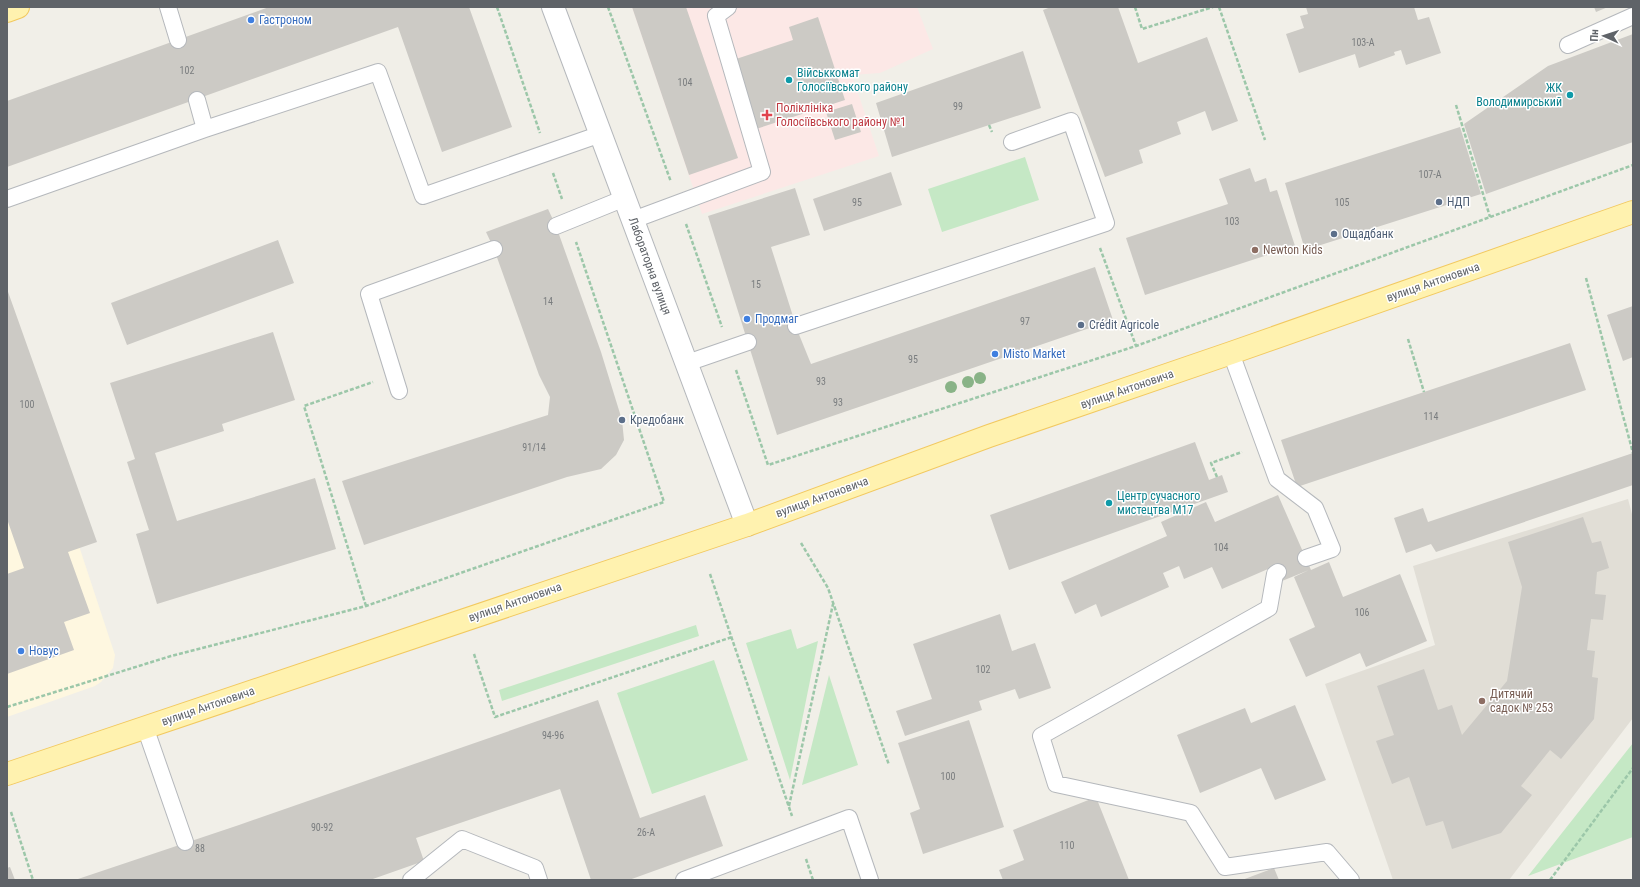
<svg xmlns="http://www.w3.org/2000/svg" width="1640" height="887" font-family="'Roboto Condensed',sans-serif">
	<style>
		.commercial { fill: #fef7e0 }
		.education { fill: #e1ded6 }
		.medical { fill: #fce8e6 }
		.green { fill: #c5e8c5 }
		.building { fill: #cccac5 }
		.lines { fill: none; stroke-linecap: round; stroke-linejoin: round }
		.lane-casing { stroke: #b5b8bc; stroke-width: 18 }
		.street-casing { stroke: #b5b8bc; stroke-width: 24 }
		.primary-casing { stroke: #f2c960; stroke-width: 24 }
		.path { stroke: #9cc7a9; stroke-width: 2.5; stroke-dasharray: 4 2; stroke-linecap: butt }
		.lane { stroke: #fff; stroke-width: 16 }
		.street { stroke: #fff; stroke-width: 22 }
		.primary { stroke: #fff2af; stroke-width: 22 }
		.tree { fill: #89b387 }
		.shop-dot { fill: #3f7fe0; stroke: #fff; stroke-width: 1.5 }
		.culture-dot { fill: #0f9aa8; stroke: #fff; stroke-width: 1.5 }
		.health-dot { fill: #e0444e; stroke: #fff; stroke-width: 1.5 }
		.service-dot { fill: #5c6f8a; stroke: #fff; stroke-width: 1.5 }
		.education-dot { fill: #8d6e63; stroke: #fff; stroke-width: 1.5 }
		.labels { text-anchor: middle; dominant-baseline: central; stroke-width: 3; stroke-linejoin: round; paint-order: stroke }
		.number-label { font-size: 10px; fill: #7a7d7f }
		.shop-label { font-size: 12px; fill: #366cbe; stroke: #fff; text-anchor: start }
		.culture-label { font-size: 12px; fill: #0d838f; stroke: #fff; text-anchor: start }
		.health-label { font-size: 12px; fill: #be3a42; stroke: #fff; text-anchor: start }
		.service-label { font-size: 12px; fill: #4e5e75; stroke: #fff; text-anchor: start }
		.education-label { font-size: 12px; fill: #785e54; stroke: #fff; text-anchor: start }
		.street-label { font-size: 12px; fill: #5f6368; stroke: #fff }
	</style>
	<rect width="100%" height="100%" fill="#f1efe8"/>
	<path class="commercial" d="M7,328l108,327 -2,13 -12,14 -6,4 -88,31z"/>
	<path class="education" d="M1628,499l5,19v200l-124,162h-116l-68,-196 110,-39 -22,-79z"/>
	<path class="medical" d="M632,7h285l16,42 -53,24 -28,2 27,81 -177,58z"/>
	<path class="green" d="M1025,157l14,43 -97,32 -14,-43z
		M696,625l3,11 -197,65 -3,-11z
		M791,629l6,20 21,-8 -28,139 -44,-137z
		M714,660l34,100 -96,34 -35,-101z
		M829,675l29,90 -56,20z
		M1633,743v94l-105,39z"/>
	<path class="building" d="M269,7h200l43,120 -70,25 -44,-125 -391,140v-66z
		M632,7h54l52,151 -49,17z
		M1051,7h67l20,56 69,-26 31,84 -26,10 -7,-20 -28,11 4,12 -42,16 4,13 -38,14 -62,-167z
		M1306,7h108l4,13 11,-3 12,36 -35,12 -5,-15 -7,2 1,3 -36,13 -4,-14 -56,19 -13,-39 18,-6 -4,-12 8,-2z
		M1594,7h14l-12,5z
		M818,17l27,83 -89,29 -23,-69 60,-20 -4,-13z
		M1633,34v108l-147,52 -22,-70 84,-58z
		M1023,51l18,57 -149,49 -16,-54z
		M852,104l9,28 -26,8 -9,-28z
		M1460,127l21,67 -176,56 -20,-67z
		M1250,168l5,14 11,-4 4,14 7,-2 18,56 -150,49 -19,-57 102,-34 -9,-25z
		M891,172l11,33 -78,26 -11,-32z
		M795,188l15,47 -39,12 27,85 13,32 284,-97 18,53 -336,115 -69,-219z
		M548,209l8,17 45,126 21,68 2,20 -8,15 -15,14 -34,8 -203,68 -22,-64 206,-66 2,-18 -11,-22 -45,-126 -8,-17z
		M278,240l16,43 -167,62 -16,-42z
		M7,289l90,253 -29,10 22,61 -26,9 10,28 -67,24v-100l17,-6 -17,-49z
		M1633,306v51l-10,4 -16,-46z
		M273,332l22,68 -73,24 2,7 -69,22 22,68 138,-43 21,71 -179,55 -21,-70 13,-4 -22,-68 8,-3 -25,-76z
		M1570,343l16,47 -289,97 -16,-47z
		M1195,442l14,38 13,-5 6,17 -219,78 -19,-55z
		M1633,453v32l-197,67 -5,-8 -25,9 -12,-35 29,-10 5,14z
		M1278,495l33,75 18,-8 14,35 57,-23 27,67 -61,26 -6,-14 -54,24 -17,-38 26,-12 -21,-50 15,-7 -27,11 -7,-15 -53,23 -10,-22 -28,12 -5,-13 -16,7 6,14 -68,30 -5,-13 -21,10 -14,-32 106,-46 -6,-14 45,-20 9,20z
		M1583,517l9,26 9,-2 8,27 -12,4 -2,22 11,1 -3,25 -12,-1 -4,31 8,1 -3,26 6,1 -4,41 -33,40 -11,-9 -29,36 11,9 -31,38 -49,16 -9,-28 -17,5 -17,-49 -17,7 -16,-43 18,-6 -17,-49 47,-17 14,41 14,-5 10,30 45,-54 15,-94 -14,-45z
		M1000,614l12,37 23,-8 16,45 -32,11 -4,-10 -36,12 3,9 -77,26 -9,-25 36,-12 -19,-55z
		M598,700l42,118 65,-23 18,51 -94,34h-38l-31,-91 -144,49 8,23 -54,19h-295l164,-55z
		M1295,705l31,75 -51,20 -14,-32 -61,25 -23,-58 68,-27 6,15z
		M969,720l35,107 -81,27 -13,-41 10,-4 -22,-66z
		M1096,797l33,83h-126l-4,-10 25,-10 -11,-30z
		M10,867l5,13h-8v-12z
		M1274,868l5,12h-37z"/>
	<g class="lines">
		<g class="lane-casing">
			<path id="lane" d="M168,7l10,33
				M1568,45l65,-29
				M197,100l8,29
				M7,199l198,-70 173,-57 45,124 178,-62
				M633,220l129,-48 -46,-156 12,-9
				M556,226l69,-28
				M796,326l310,-103 -35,-102 -59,21
				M1231,353l46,126 38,29 17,41 -26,9
				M687,363l61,-21
				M399,391l-30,-97 125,-45
				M1278,572l-3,2 -6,34 -228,128 15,48 135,29 34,54 102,-15 24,28
				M145,727l40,115
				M411,880l51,-41 73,29 4,12
				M684,880l165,-62 21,62"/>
		</g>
		<g class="street-casing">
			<path id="street" d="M553,7l194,518"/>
		</g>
		<g class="primary-casing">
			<path id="primary" d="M7,11l11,-4
				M7,774l740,-249 242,-89 242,-83 402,-141"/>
		</g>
		<path class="path" d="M497,7l43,126
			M608,7l63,175
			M1135,7l7,22 71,-22
			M1219,7l46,133
			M1456,105l34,112
			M989,125l3,7
			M553,173l9,26
			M686,224l36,103
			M1100,248l36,98
			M1586,278l47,175
			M1408,339l16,53
			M736,370l32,95 368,-119 497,-181
			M1217,477l-6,-14 31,-11
			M801,543l27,45 61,177
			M710,574l82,242
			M366,606l-62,-200 69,-24
			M474,654l21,63 237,-80
			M7,707l164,-51 195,-50 298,-104 -88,-260
			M789,806l44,-202
			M11,812l22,68
			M806,859l7,21
			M1550,880l83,-112"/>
		<use href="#lane" class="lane"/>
		<use href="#street" class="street"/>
		<use href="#primary" class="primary"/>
	</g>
	<g class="tree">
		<circle cx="980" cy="378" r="6"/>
		<circle cx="968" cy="382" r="6"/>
		<circle cx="951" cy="387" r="6"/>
	</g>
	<g class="shop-dot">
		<circle cx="251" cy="20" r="4"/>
		<circle cx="747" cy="319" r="4"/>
		<circle cx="995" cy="354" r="4"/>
		<circle cx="21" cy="651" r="4"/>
	</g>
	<g class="culture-dot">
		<circle cx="789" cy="80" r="4"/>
		<circle cx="1570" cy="95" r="4"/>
		<circle cx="1109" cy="503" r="4"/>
	</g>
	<path class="health-dot" d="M765 109h4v4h4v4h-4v4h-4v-4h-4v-4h4z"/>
	<g class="service-dot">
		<circle cx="1439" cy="202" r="4"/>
		<circle cx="1334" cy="234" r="4"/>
		<circle cx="1081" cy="325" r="4"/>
		<circle cx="622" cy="420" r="4"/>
	</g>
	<g class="education-dot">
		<circle cx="1255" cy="250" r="4"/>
		<circle cx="1482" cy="701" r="4"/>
	</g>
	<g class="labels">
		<g class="number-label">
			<text x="1363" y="42">103-А</text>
			<text x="187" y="70">102</text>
			<text x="685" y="82">104</text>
			<text x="958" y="106">99</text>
			<text x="1430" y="174">107-А</text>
			<text x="857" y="202">95</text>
			<text x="1342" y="202">105</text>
			<text x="1232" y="221">103</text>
			<text x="756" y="284">15</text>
			<text x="548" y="301">14</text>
			<text x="1025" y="321">97</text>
			<text x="913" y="359">95</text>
			<text x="821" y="381">93</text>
			<text x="838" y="402">93</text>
			<text x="27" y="404">100</text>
			<text x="1431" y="416">114</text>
			<text x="534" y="447">91/14</text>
			<text x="1221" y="547">104</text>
			<text x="1362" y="612">106</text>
			<text x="983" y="669">102</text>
			<text x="553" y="735">94-96</text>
			<text x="948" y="776">100</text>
			<text x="322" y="827">90-92</text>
			<text x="646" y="832">26-А</text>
			<text x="1067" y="845">110</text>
			<text x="200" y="848">88</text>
		</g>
		<g class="shop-label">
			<text x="259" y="20">Гастроном</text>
			<text x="755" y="319">Продмаг</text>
			<text x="1003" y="354">Misto Market</text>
			<text x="29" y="651">Новус</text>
		</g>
		<g class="culture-label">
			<text x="797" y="73">Військкомат<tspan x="797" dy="14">Голосіївського району</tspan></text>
			<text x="1562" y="88" text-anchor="end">ЖК<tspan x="1562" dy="14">Володимирський</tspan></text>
			<text x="1117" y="496">Центр сучасного<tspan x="1117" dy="14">мистецтва M17</tspan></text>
		</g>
		<g class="health-label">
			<text x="776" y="108">Поліклініка<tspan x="776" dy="14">Голосіївського району №1</tspan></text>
		</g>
		<g class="service-label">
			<text x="1447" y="202">НДП</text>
			<text x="1342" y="234">Ощадбанк</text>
			<text x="1089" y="325">Crédit Agricole</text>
			<text x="630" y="420">Кредобанк</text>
		</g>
		<g class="education-label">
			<text x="1263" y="250">Newton Kids</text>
			<text x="1490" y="694">Дитячий<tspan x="1490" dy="14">садок № 253</tspan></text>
		</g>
		<g class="street-label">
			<text transform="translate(650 266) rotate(70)">Лабораторна вулиця</text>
			<text transform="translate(1433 282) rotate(-19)">вулиця Антоновича</text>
			<text transform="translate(1127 389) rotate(-19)">вулиця Антоновича</text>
			<text transform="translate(822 497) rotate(-20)">вулиця Антоновича</text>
			<text transform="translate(515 602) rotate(-19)">вулиця Антоновича</text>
			<text transform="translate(208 706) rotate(-19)">вулиця Антоновича</text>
		</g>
	</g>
	<rect width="1640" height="887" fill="none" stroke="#5f6368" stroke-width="16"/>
	<g transform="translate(1604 36) rotate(273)" stroke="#ffffff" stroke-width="3" paint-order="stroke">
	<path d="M0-3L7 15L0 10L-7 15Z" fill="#5f6368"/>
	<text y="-6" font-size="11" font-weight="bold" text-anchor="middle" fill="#5f6368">Пн</text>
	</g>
</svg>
